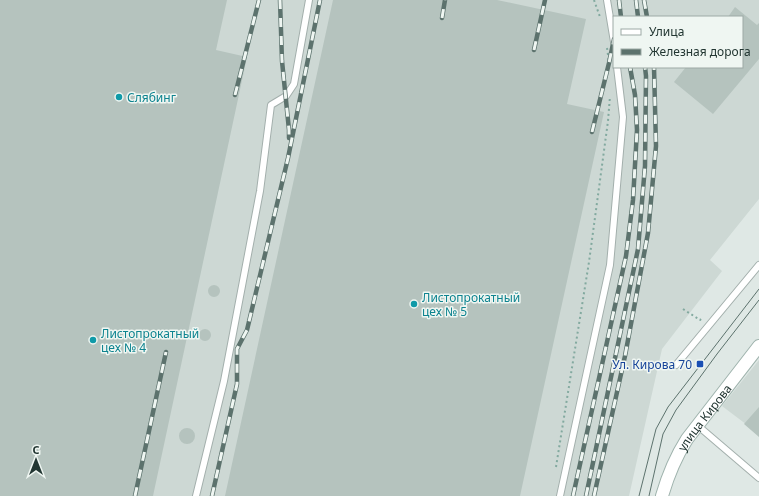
<svg xmlns="http://www.w3.org/2000/svg" width="759" height="496" font-family="'Noto Sans',sans-serif">
	<style>
		.built { fill: #cdd8d4; fill-rule: evenodd }
		.building { fill: #b5c3be }
		.lines { fill: none; stroke-linecap: round; stroke-linejoin: round }
		.lane-casing { stroke: #a3afac; stroke-width: 8 }
		.secondary-casing { stroke: #9fb3ad; stroke-width: 14 }
		.path { stroke: #82a99f; stroke-width: 2; stroke-dasharray: 2 3; stroke-linecap: butt }
		.lane { stroke: #fff; stroke-width: 6 }
		.secondary { stroke: #fff; stroke-width: 12 }
		.tram { stroke: #5c726d; stroke-width: 1 }
		.rail-casing { stroke: #5c726d; stroke-width: 4.5 }
		.rail { stroke: #eff6f2; stroke-width: 3; stroke-dasharray: 9; stroke-linecap: butt }
		.culture-dot { fill: #0f9aa8; stroke: #eff6f2; stroke-width: 1.5 }
		.transit-dot { fill: #1a4fb4; stroke: #eff6f2; stroke-width: 1.5 }
		.labels { text-anchor: middle; dominant-baseline: central; stroke-width: 3; stroke-linejoin: round; paint-order: stroke }
		.culture-label { font-size: 12px; fill: #0d838f; stroke: #eff6f2; text-anchor: start }
		.transit-label { font-size: 12px; fill: #164399; stroke: #eff6f2; text-anchor: end }
		.street-label { font-size: 12px; fill: #223632; stroke: #eff6f2 }
	</style>
	<rect width="100%" height="100%" fill="#dfe8e5"/>
	<path class="built" d="M0,0h759v199l-49,61 12,11 -60,78 -33,147h-629zM614,17h128v50h-128z
		M759,360v74l-37,-28z"/>
	<path class="building" d="M0,0h227l-11,50 31,7 -94,439h-153z
		M333,0h164l89,19 -19,85 37,8 -84,384h-295z
		M735,7l22,18 2,-2v36l-46,55 -39,-32 12,-15h56v-50h-14z
		M208 291a6 6 0 1 1 12 0a6 6 0 1 1-12 0Z
		M199 335a6 6 0 1 1 12 0a6 6 0 1 1-12 0Z
		M759,407v30l-15,-13z
		M179 436a8 8 0 1 1 16 0a8 8 0 1 1-16 0Z"/>
	<g class="lines">
		<g class="lane-casing">
			<path id="lane" d="M607,0l7,42
				M676,365l83,-100
				M697,425l62,53
				M196,496l28,-115 36,-190 11,-86 15,-9 8,-12 15,-84
				M560,496l50,-231 13,-148 -6,-50"/>
		</g>
		<g class="secondary-casing">
			<g id="secondary">
				<path id="s1" d="M662,496c6,-21 13,-38 25,-57l72,-93"/>
			</g>
		</g>
		<path class="path" d="M594,0l6,17
			M607,48l2,14
			M683,309l17,11 1,-1
			M556,467l33,-205 19,-141 2,-25"/>
		<use href="#lane" class="lane"/>
		<use href="#secondary" class="secondary"/>
		<path class="tram" d="M639,496l17,-67 12,-22 91,-118
			M649,496l14,-62 13,-24 41,-56 42,-54"/>
		<g class="rail-casing">
			<path id="rail" d="M280,0l2,61 7,69v8
				M619,0l2,17
				M636,0l2,17
				M644,0l3,17
				M442,18l3,-18
				M534,50l11,-50
				M235,95l24,-95
				M592,132l17,-69 5,-24
				M135,496l31,-144
				M212,496l25,-112v-35l10,-19 41,-172 32,-158
				M573,496l53,-240 7,-56 4,-70 -2,-35 -5,-28
				M586,496l52,-247 7,-83 1,-90 -1,-9
				M594,496l31,-140 23,-123 8,-87 -2,-79"/>
		</g>
		<use href="#rail" class="rail"/>
	</g>
	<g class="culture-dot">
		<circle cx="119" cy="97" r="4"/>
		<circle cx="414" cy="304" r="4"/>
		<circle cx="93" cy="340" r="4"/>
	</g>
	<rect class="transit-dot" x="696" y="360" width="8" height="8" rx="2"/>
	<g class="labels">
		<g class="culture-label">
			<text x="127" y="97">Слябинг</text>
			<text x="422" y="297">Листопрокатный<tspan x="422" dy="14">цех № 5</tspan></text>
			<text x="101" y="333">Листопрокатный<tspan x="101" dy="14">цех № 4</tspan></text>
		</g>
		<g class="transit-label">
			<text x="692" y="364">Ул. Кирова 70</text>
		</g>
		<g class="street-label">
			<text stroke="none"><textPath href="#s1" startOffset="90">улица Кирова</textPath></text>
		</g>
	</g>
	<rect x="613" y="16" width="130" height="52" fill="#eff6f2" stroke="#9da9a5"/>
	<rect x="621" y="29" width="20" height="6" fill="#ffffff" stroke="#9da9a5"/>
	<text x="649" y="36" font-size="12" fill="#223632">Улица</text>
	<rect x="621" y="49" width="20" height="6" fill="#5c726d" stroke="#9da9a5"/>
	<text x="649" y="56" font-size="12" fill="#223632">Железная дорога</text>
	<g transform="translate(36 460)" stroke="#eff6f2" stroke-width="3" paint-order="stroke">
	<path d="M0-3L7 15L0 10L-7 15Z" fill="#223632"/>
	<text y="-6" font-size="11" font-weight="bold" text-anchor="middle" fill="#223632">С</text>
	</g>
</svg>
